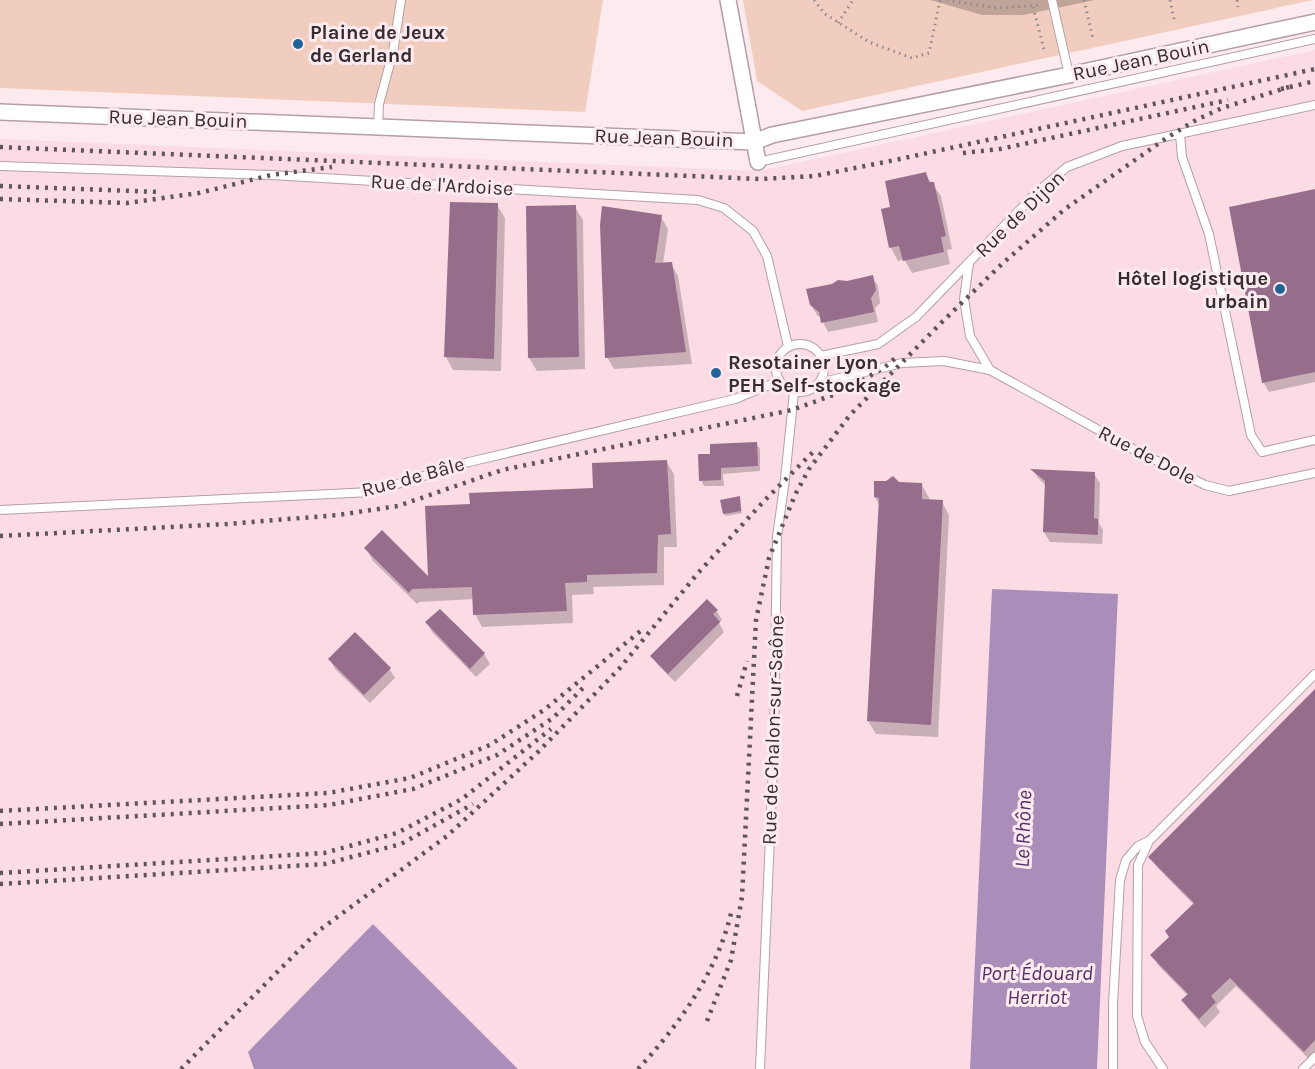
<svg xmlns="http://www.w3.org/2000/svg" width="1315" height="1069" font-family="Karla,sans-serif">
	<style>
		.built { fill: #fbdbe4 }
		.green { fill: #f1cdbf }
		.water { fill: #aa8eb9 }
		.shadow { fill: #0003 }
		.building { fill: #976d8c }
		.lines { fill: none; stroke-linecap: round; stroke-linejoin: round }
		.service-casing { stroke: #b59fa5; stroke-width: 10 }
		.minor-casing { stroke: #b59fa5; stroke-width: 18 }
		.path { stroke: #95888c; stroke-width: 3; stroke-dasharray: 1.5 4.5; stroke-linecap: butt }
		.service { stroke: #fff; stroke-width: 8 }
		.minor { stroke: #fff; stroke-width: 15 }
		.rail { stroke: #5f5457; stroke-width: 4.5; stroke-dasharray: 3 6; stroke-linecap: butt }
		.poi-dot { fill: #206398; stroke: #fdeaef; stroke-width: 2 }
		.labels { text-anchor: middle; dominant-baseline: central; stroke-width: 6; stroke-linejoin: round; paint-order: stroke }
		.poi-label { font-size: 20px; font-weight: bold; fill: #352d2f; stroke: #fdeaef; text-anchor: start }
		.street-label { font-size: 20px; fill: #352d2f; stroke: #fdeaef }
		.water-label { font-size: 21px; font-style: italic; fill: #552f66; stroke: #fdeaef }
	</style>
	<rect width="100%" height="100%" fill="#fdeaef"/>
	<path class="built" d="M1315,50v1019h-218l21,-474 -126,-6 -22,480h-452l-145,-145 -124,128 5,17h-254v-930l760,32z"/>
	<path class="green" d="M0,0h603l-18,112 -585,-24z
		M743,0h570l-511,111 -45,-30z"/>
	<path class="water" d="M992,589l126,5 -21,475h-127z
		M373,924l145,145h-264l-6,-17z"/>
	<path class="shadow" d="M930,0h165l-72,15h-41z
		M925,174l16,22 11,53 -5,1 3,14 -38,9 -8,-14 -6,2 -7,-13 -9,-38 10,-2z
		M1315,191v191l-46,10 -6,-10z
		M497,205l8,13 -4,153 -48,-1 -7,-13z
		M575,207l8,13 2,149 -48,2 -8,-13z
		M661,217l7,12 -5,35h8l7,12 14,88 -78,5 -7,-12z
		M872,277l6,9 2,17 -5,5 3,14 -50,10 -7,-14 -4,-3 -6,-10 36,-23z
		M756,443l4,6v22l-37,3 1,12h-20l-3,-6 11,-25z
		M666,461l8,13 3,73h-13v38l-71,2 1,7 -22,1 1,28 -91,4 -7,-13 -1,-15 -55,3 -2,2 -44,-43 -7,-13 63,31 42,-74 123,-16z
		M1033,470l61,4 6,9 -1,40 4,7 -1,14 -52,-2 -6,-10 2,-46 -8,-8z
		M898,483l24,2 7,13v3l13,1 7,13 -11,222 -62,-3 -8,-13 12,-215 -5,-9z
		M740,501l2,12 -16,3 -2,-2z
		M716,610l6,10 -3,3 5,9 -49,50 -17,-17 -6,-9z
		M440,611l44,43 6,10 -14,13 -44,-45 -5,-9z
		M330,659l59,9 6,10 -25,25 -35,-34z
		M1315,691v364l-5,5 -74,-74 -20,20 4,6 -15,16 -16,-18 -6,-9 5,-5 -30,-31 -6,-10 18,-17 24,-33 -38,-39 -6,-9z"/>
	<path class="building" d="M926,172l3,10h5l12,54 -5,1 3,15 -41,9 -4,-15 -10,2 -8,-39 9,-2 -5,-26z
		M1315,189v183l-53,11 -33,-176z
		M450,202l48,1 -4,156 -50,-2z
		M576,205l3,152 -51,1 -2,-152z
		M602,206l60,9 -7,48 17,-1 14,90 -81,6 -5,-133z
		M873,275l3,15 -5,8 3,14 -53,11 -2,-11 -9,-7 -4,-16 26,-5 6,-4 9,1z
		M757,442l1,24 -37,2v12l-22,1 -1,-27h12v-10z
		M667,460l4,74 -13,1 -1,38 -70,2v7l-22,1 2,28 -94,4 -1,-28 -60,2 -3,4 -45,-45 18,-18 46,46 -3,-70 45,-2 -1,-11 124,-5 -1,-25z
		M1030,469l65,3 -1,46 4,1v16l-55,-3 2,-51z
		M893,476l6,6 23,1v16l21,1 -12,225 -64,-4 12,-223 -5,-1v-16h12z
		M740,496l1,15 -18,3 -3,-14z
		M707,599l11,11 -5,4 7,8 -52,52 -18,-18z
		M440,609l45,44 -15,16 -45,-47z
		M355,632l36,36 -27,27 -36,-36z
		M1315,689v351l-11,12 -74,-74 -19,18 5,6 -17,17 -18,-19 7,-6 -38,-39 19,-18 -4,-6 29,-28 -46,-46z"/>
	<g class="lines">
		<g class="service-casing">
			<path id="service" d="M1052,0l17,75
				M378,127l1,-23 14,-52 8,-52
				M1180,134l2,23 27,77 42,201 11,17 53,-12
				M758,162l557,-123
				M0,166l271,9 427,25 26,8 29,23 14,25 21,90
				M969,263l-5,36 6,37 20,34
				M776 368a24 24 0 1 1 48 0a24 24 0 1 1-48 0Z
				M821,356l57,-12 38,-27 120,-124 31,-26 55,-21 193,-41
				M819,383l83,-20 42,-2 46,9 143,79 72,36 24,6 86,-18
				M0,510l371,-18 98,-30 266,-63 44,-18
				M1149,841l-11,24 -1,151 8,26 18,27
				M760,1069l14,-325 3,-207 8,-58 9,-87
				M1113,1069v-65l7,-124 6,-20 12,-14 11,-5 166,-167
				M1303,1069l12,-12"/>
		</g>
		<g class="minor-casing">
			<path id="minor" d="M728,0l30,162
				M0,112l754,30 18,-7 297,-60 246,-53"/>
		</g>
		<path class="path" d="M814,0l11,14 44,28 43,16 17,-5 11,-53
			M947,0l50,8 44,-3
			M1084,0l9,39
			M1170,0l4,19
			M1237,0l1,7
			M1033,7l11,42
			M838,23l15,-23"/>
		<use href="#service" class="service"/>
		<use href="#minor" class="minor"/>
		<path class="rail" d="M1281,89l34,-8
			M0,147l761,32 54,-3 80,-16 420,-91
			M963,153l37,-4 228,-49
			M0,186l160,6
			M0,199l127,4 72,-10 72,-18 61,-8
			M0,536l227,-12 111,-9 60,-9 104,-36 290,-60 52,-19 41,-24 14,-12
			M737,696l10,-35
			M0,811l328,-18 82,-15 80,-33 54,-35 99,-81
			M0,824l329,-19 84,-16 84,-34 56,-37 31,-31
			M0,873l324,-20 73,-20 65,-34 89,-70
			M0,884l325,-20 76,-20 72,-40
			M707,1021l24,-61 11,-63 14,-277 13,-62 26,-63 14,-26 41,-54 92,-93 61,-59 62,-54 103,-72 28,-17 26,-12 67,-21
			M181,1069l136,-137 130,-96 91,-84 81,-83 79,-96 66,-72 52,-52
			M638,1069c42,-45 81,-100 94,-160"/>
	</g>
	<g class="poi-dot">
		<circle cx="298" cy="44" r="6"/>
		<circle cx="1280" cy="289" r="6"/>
		<circle cx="716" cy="373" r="6"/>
	</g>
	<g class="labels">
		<g class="poi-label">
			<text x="310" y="32">Plaine de Jeux<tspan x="310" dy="23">de Gerland</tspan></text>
			<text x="1268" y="278" text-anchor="end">Hôtel logistique<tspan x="1268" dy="23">urbain</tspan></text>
			<text x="728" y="362">Resotainer Lyon<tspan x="728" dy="23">PEH Self-stockage</tspan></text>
		</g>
		<g class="street-label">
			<text transform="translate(1141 60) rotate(-12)">Rue Jean Bouin</text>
			<text transform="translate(178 119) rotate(2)">Rue Jean Bouin</text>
			<text transform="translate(664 138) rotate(2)">Rue Jean Bouin</text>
			<text transform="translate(442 185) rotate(3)">Rue de l'Ardoise</text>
			<text transform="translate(1020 214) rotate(-44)">Rue de Dijon</text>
			<text transform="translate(1147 455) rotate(27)">Rue de Dole</text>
			<text transform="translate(413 477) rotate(-15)">Rue de Bâle</text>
			<text transform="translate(773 730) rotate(-88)">Rue de Chalon-sur-Saône</text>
		</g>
		<g class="water-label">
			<text transform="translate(1023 829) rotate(-88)">Le Rhône</text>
			<text x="1037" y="973">Port Édouard<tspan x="1037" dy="24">Herriot</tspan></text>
		</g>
	</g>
</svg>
